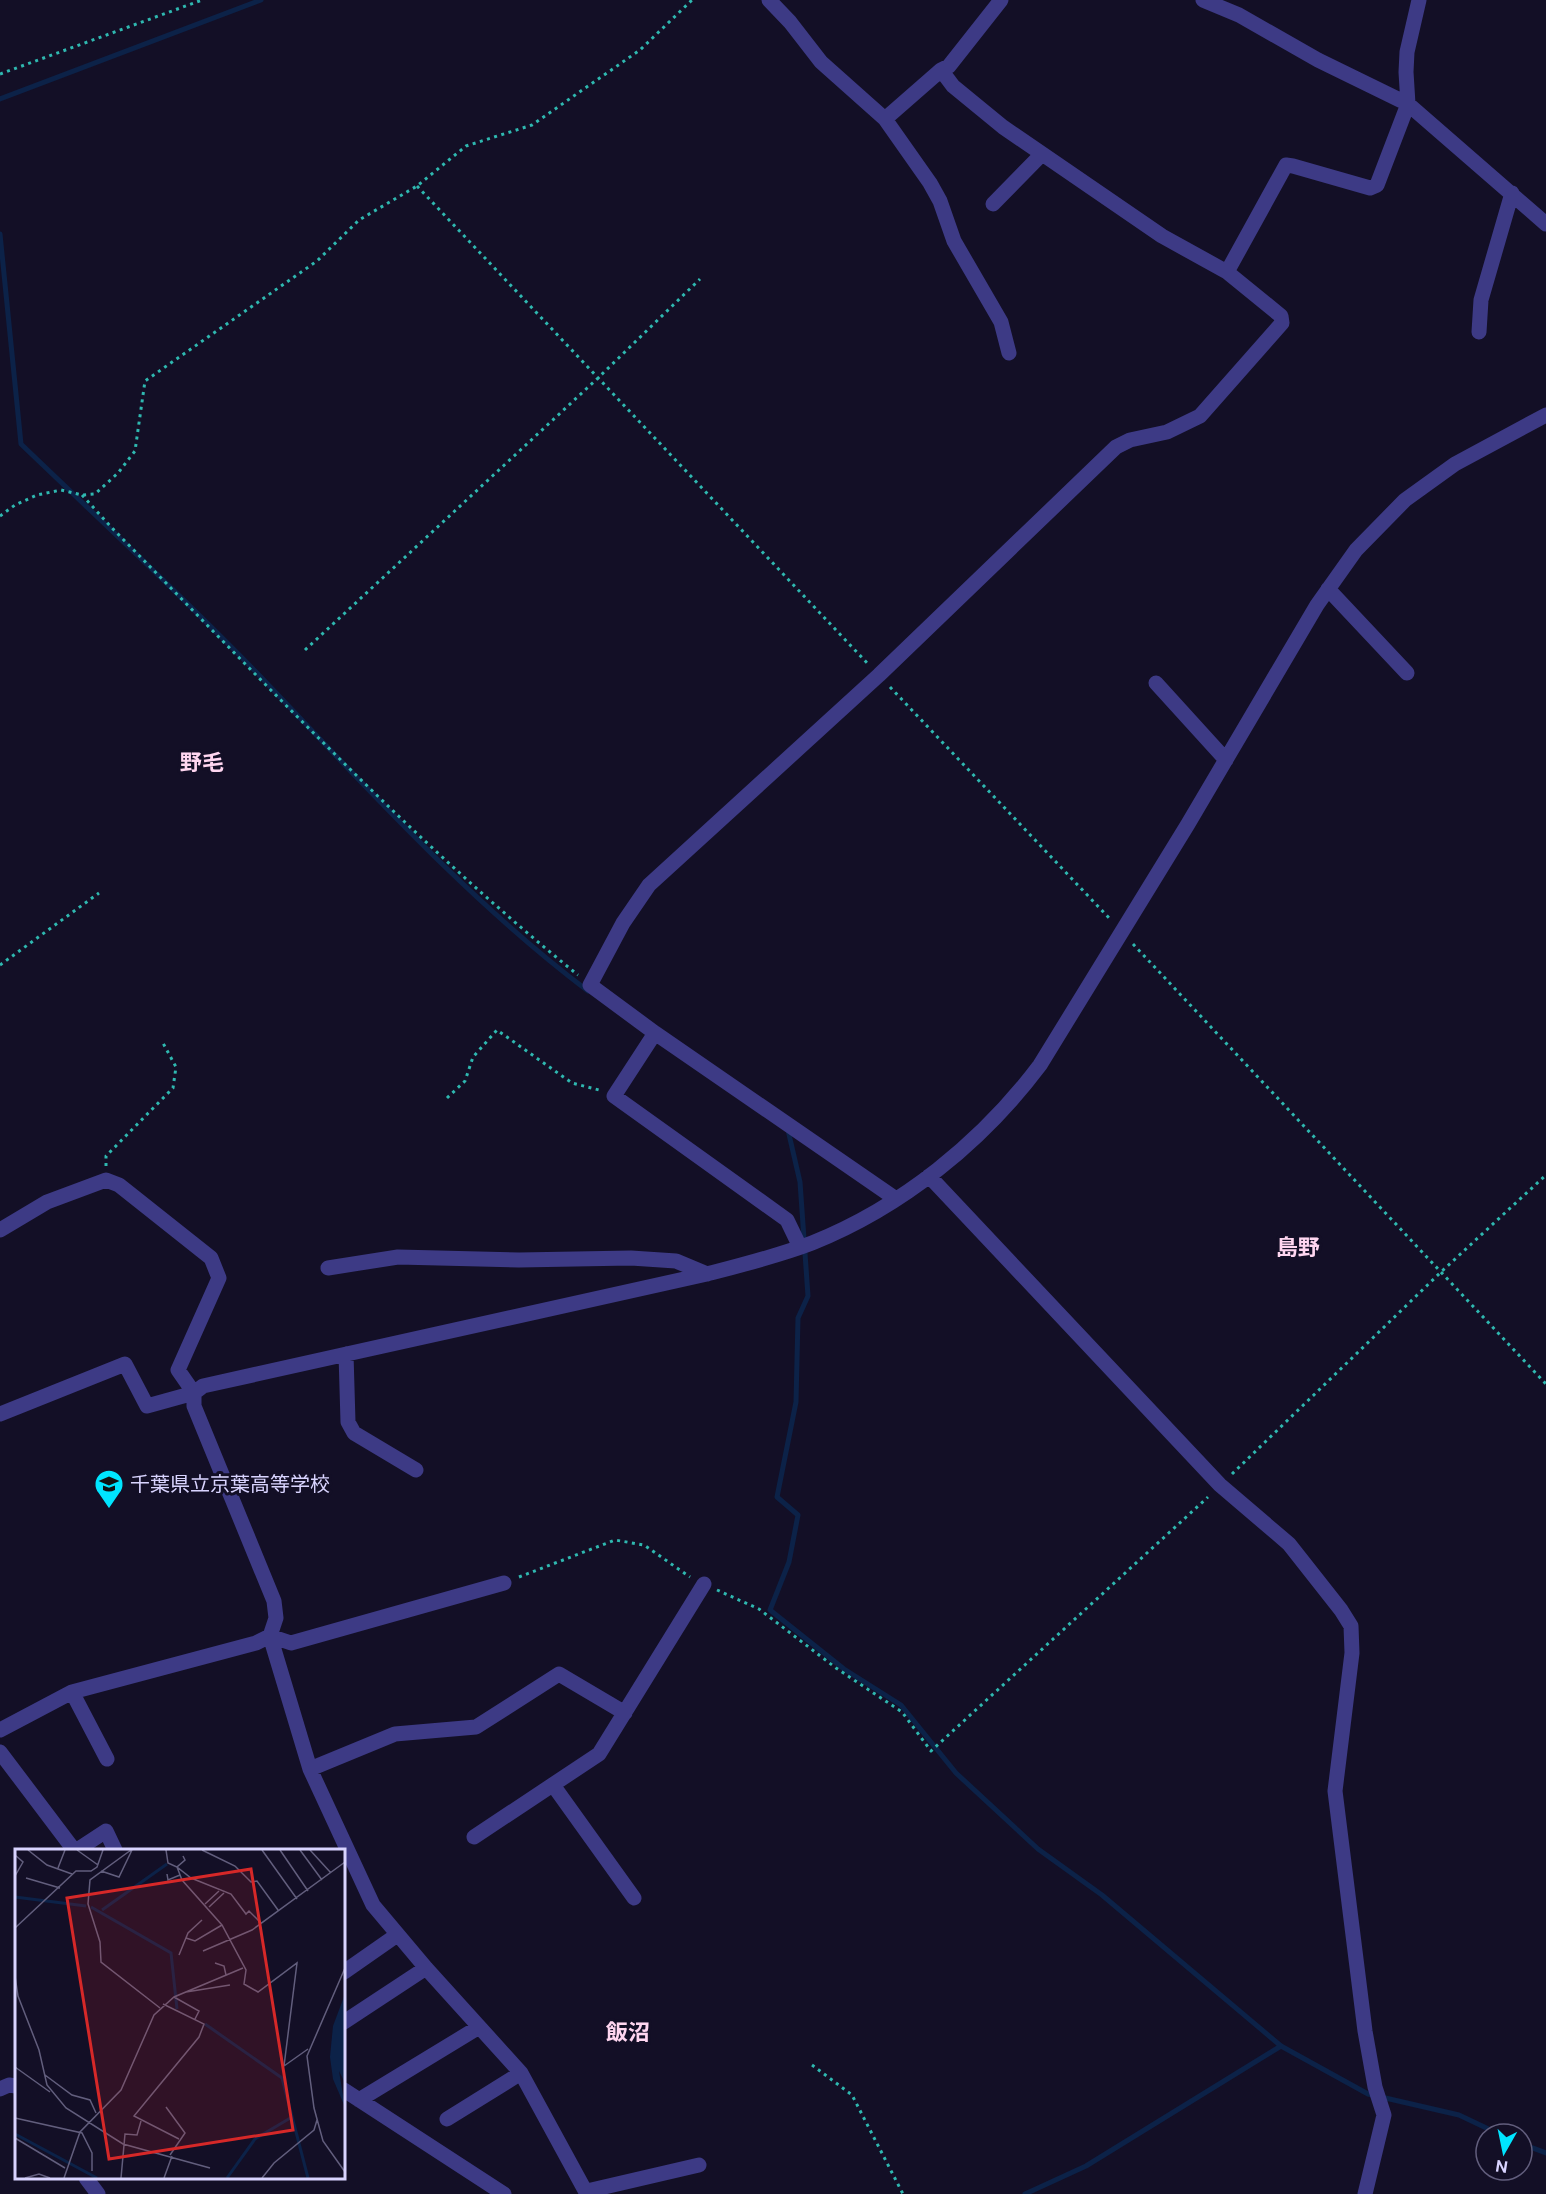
<svg xmlns="http://www.w3.org/2000/svg" width="1546" height="2194" font-family="'Public Sans','Noto Sans JP',sans-serif">
	<style>
		.lines { fill: none; stroke-linecap: round; stroke-linejoin: round }
		.stream { stroke: #0c2248; stroke-width: 5 }
		.path { stroke: #2fb8b0; stroke-width: 3; stroke-dasharray: 3 4.5; stroke-linecap: butt }
		.minor { stroke: #3d3a85; stroke-width: 15 }
		.labels { text-anchor: middle; dominant-baseline: central; stroke-width: 6; stroke-linejoin: round; paint-order: stroke }
		.poi-label { font-size: 20px; fill: #d9d4ff; stroke: #130f26; text-anchor: start }
		.quarter-label { font-size: 22px; font-weight: bold; fill: #ffd6f0; stroke: #130f26 }
		.inset-river { fill: none; stroke: #0c2248; stroke-width: 3 }
		.inset-road { fill: none; stroke: #625e7d; stroke-width: 1.5 }
		.view { fill: #d62828; fill-opacity: 0.15; stroke: #d62828; stroke-width: 3 }
		.inset-edge { fill: none; stroke: #d9d4ff; stroke-width: 3 }
	</style>
	<rect width="100%" height="100%" fill="#130f26"/>
	<g class="lines">
		<path class="stream" d="M0,99l261,-99
			M0,234l21,210c78,75 158,149 234,227 107,111 210,227 333,320
			M788,1130l12,52 8,114 -10,22 -2,84 -19,95 21,18 -9,47 -19,48 74,59 57,36 55,68 82,76 64,46 179,151 87,48 91,21 40,19
			M1522,2144l24,9
			M1025,2194l61,-28 195,-120"/>
		<path class="path" d="M0,74l202,-74
			M417,186l452,479
			M82,495l30,33c151,153 298,311 466,447
			M0,516l15,-11 22,-10 24,-5 21,5 13,-1 23,-21 17,-22 10,-70 172,-120 42,-41 58,-34 49,-40 66,-21 108,-75 52,-50
			M305,650l293,-272 102,-99
			M890,687l220,232
			M1133,944l413,440
			M0,965l99,-72
			M447,1098l18,-17 8,-24 24,-27 75,53 27,7
			M106,1166v-10l67,-68 3,-21 -13,-24
			M1232,1474l209,-202 105,-97
			M519,1577l96,-37 29,5 46,32
			M717,1590l42,19 77,59 66,44 29,39 277,-254
			M812,2065l40,30 51,99"/>
		<path class="minor" d="M769,0l21,22 31,40 64,57 45,64 10,18 14,40 47,81 8,31
			M1203,0l36,15 79,45 90,44 138,120
			M885,119l56,-49 8,-4 52,-66
			M993,204l49,-50
			M1227,272l59,-107 7,1 77,22 7,-3 31,-81 -2,-32 1,-20 12,-52
			M1479,332l2,-32 31,-107
			M1328,589l79,84
			M1156,683l70,77
			M655,1033l-41,63 173,124 13,27
			M929,1176l291,309 69,59 52,66 10,16 1,27 -17,138 30,240 10,56 9,28 -19,79
			M896,1199l-241,-166 -65,-48 33,-62 26,-38 230,-210 237,-228 14,-7 37,-8 33,-16 82,-93 -1,-7 -54,-44 -65,-36 -159,-109 -50,-41 -12,-16
			M0,1230l47,-28 59,-22 13,5 92,73 8,20 -41,92 16,23v13l80,195 2,17 -6,18 40,133 63,136 53,63 95,105 66,121
			M328,1268l70,-11 121,3 112,-2 45,3 31,13
			M346,1354l2,68 6,11 62,37
			M0,1414l125,-50 22,42 47,-13 9,-7 504,-112c35,-9 71,-18 105,-31 90,-36 170,-101 228,-178l148,-241 129,-219 39,-55 49,-50 50,-36 91,-49
			M72,1692l35,67
			M0,1730l72,-38 184,-49 14,-7 21,7 213,-60
			M0,1752l74,98
			M310,1769l85,-35 81,-7 83,-53 66,39
			M553,1785l81,113
			M474,1837l125,-83 105,-170
			M77,1850l29,-19 9,19
			M344,1972l53,-37
			M344,2022l82,-54
			M0,2089l9,-4 7,1
			M344,2090l160,104
			M359,2100l120,-73
			M447,2119l74,-46
			M86,2178l12,16
			M587,2191l112,-26"/>
	</g>
	<defs>
		<g id="school-pin" transform="scale(1.5)"><path d="M0 17L-7.5 6A9.5 9.5 0 1 1 7.5 6Z" fill="#00e5ff" stroke="#130f26"/><path d="M0-5L7-2L0 1L-7-2ZM-4 1L0 2.5L4 1V4Q0 6-4 4Z" fill="#111"/></g>
	</defs>
	<g fill-rule="evenodd">
		<use href="#school-pin" x="109" y="1484"/>
	</g>
	<g class="labels">
		<g class="poi-label">
			<text x="130" y="1484">千葉県立京葉高等学校</text>
		</g>
		<g class="quarter-label">
			<text x="202" y="762">野毛</text>
			<text x="1298" y="1247">島野</text>
			<text x="628" y="2032">飯沼</text>
		</g>
	</g>
	<g transform="translate(15 1849)">
		<rect width="330" height="330" fill="#130f26"/>
		<path d="M330,145v89l-6,-12 6,36 -12,-28 -3,-22 3,-31z" fill="#0c2248"/>
		<path class="inset-river" d="M0,48l71,9M76,58l80,46 6,56M87,61l65,-46M190,175l77,54 26,100M0,285l82,44M212,329l28,-39 37,-22"/>
		<path class="inset-road" d="M13,1l19,15 25,9M62,1l21,15M116,1l-41,30 -2,24 12,38 1,20 59,46M151,1l2,13 9,4 5,13 40,45 24,45 -2,14 14,8 39,-29 -13,103M187,1l33,16 16,16 6,-1 21,29M247,1l35,49M265,1l28,41M285,1l22,30M295,1l21,23M0,6l8,7 -8,14M168,7l2,4 -8,7 14,11 40,16 15,20 3,-3 12,12M43,19l7,-18M86,22l18,6 13,-27M152,25l1,6 12,-5M11,29l34,10M190,55l14,-13M194,58l15,-14M0,79l61,-57h15l6,-4 6,-17M171,89l9,3 27,-16M188,102l49,-21 93,-68M164,106l9,-22 14,-13M200,114l9,3 2,9M330,119l-38,88 7,52 9,33 22,31M0,127l3,20 21,54 8,35 19,23 57,36 87,24M171,143l44,-7M159,148l25,14 -4,8M148,155l41,20 -5,13 -65,79 45,23M269,217l24,-17M0,218l35,25M30,226l27,20 18,5 6,13M151,258l19,26 -15,22M0,269l67,15 10,20v18M0,289l50,30M10,329l14,-4 11,4M49,329l16,-46 41,-42 33,-75 20,-18 69,-29M106,329l4,-44 12,1 4,-14M149,329l8,-22M247,329l12,-15 40,-33 3,-10"/>
		<path class="view" d="M236,20l42,261 -184,29 -42,-261z"/>
		<rect width="330" height="330" class="inset-edge"/>
	</g>
	<g transform="translate(1504 2152) rotate(189)"><circle r="28" fill="#130f26" stroke="#625e7d" stroke-width="1.5"/>
	<path d="M0-4.5L10 22L0 15L-10 22Z" fill="#00e5ff"/>
	<text y="-9" font-size="16" font-weight="bold" text-anchor="middle" fill="#d9d4ff">N</text>
	</g>
</svg>
